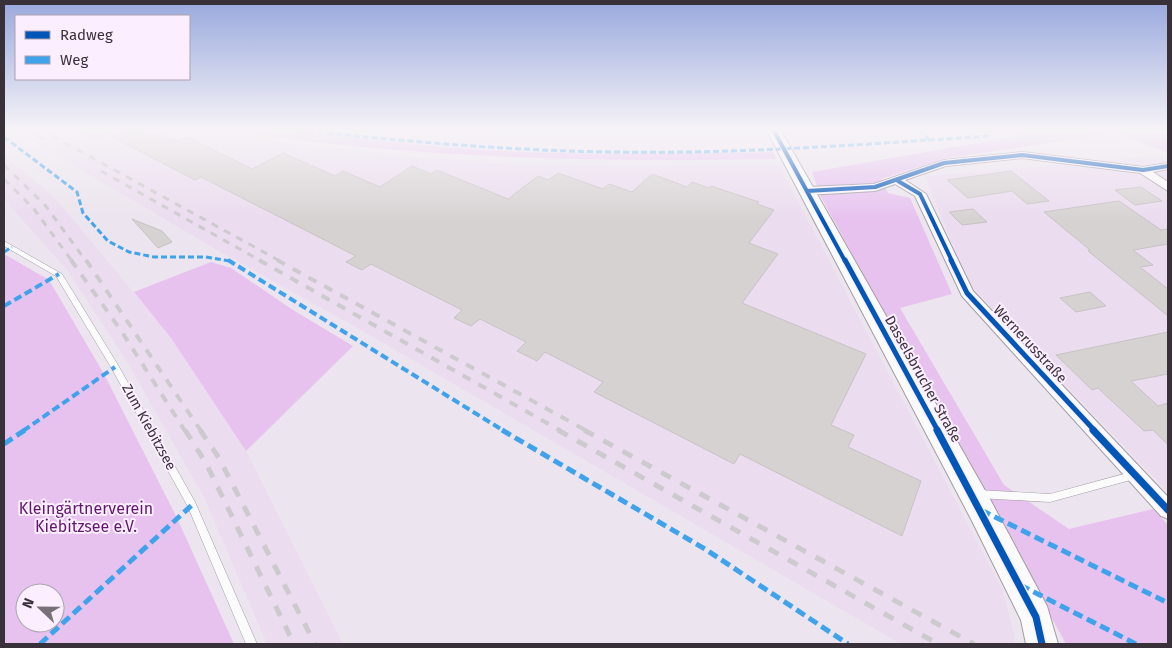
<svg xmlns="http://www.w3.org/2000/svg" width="1172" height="648" font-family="'Fira Sans',sans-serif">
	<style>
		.built { fill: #ebdcef }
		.green { fill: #e7c2ef; fill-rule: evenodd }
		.building { fill: #d7d2d2; stroke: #c7c2c3 }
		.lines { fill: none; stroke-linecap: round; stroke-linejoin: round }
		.lane-casing { stroke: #a19ba3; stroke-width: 1 }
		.street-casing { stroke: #a19ba3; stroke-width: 2 }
		.secondary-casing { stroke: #a19ba3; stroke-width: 2 }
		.lane { fill: #fcfbfc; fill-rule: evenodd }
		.street { fill: #fcfbfc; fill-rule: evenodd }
		.secondary { fill: #fcfbfc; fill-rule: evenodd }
		.rail-far2 { stroke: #cdcace; stroke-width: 3; stroke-dasharray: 7 7; stroke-linecap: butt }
		.rail-far1 { stroke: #cdcace; stroke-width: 4; stroke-dasharray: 9 9; stroke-linecap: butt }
		.rail { stroke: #cdcace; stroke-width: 5; stroke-dasharray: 11 11; stroke-linecap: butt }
		.quiet-far2 { stroke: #3fa3ec; stroke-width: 3; stroke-dasharray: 6 3; stroke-linecap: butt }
		.quiet-far1 { stroke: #3fa3ec; stroke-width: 4; stroke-dasharray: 8 4; stroke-linecap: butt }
		.quiet { stroke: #3fa3ec; stroke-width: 5; stroke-dasharray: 10 5; stroke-linecap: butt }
		.cycleway-far2-casing { stroke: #fbeefe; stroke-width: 6 }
		.cycleway-far1-casing { stroke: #fbeefe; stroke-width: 8 }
		.cycleway-casing { stroke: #fbeefe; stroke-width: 10 }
		.cycleway-far2 { stroke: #0057b8; stroke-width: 4 }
		.cycleway-far1 { stroke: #0057b8; stroke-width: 5 }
		.cycleway { stroke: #0057b8; stroke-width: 7 }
		.labels { text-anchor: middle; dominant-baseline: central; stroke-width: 4; stroke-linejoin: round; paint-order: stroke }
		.street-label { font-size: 14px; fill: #383139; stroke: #fbeefe }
		.near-park-label { font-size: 16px; fill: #611670; stroke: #fbeefe }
	</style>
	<rect width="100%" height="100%" fill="#ece4ee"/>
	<path class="built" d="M12,129h58l24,12 29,-12h64l60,10 162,18 135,8 109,1 125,-2 224,425 12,45v10h-113l-538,-313 -144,-80z
		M4,155l52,44 115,139 75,113 97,193h-76l-62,-145 -77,-136 -60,-92 -64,-72z
		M1168,155v337l-200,-209 -43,-107z"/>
	<path class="green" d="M70,129h53l-29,12z
		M223,129c88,0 174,16 261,21 96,5 193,4 289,2l3,7c-185,3 -370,0 -553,-30z
		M1058,129h110v24l-55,-21 -82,14 -85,12 -65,21 7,14 22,5 42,96 -52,14 104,177 65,44 84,-20 15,16v119h-102l-245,-447 -9,-25z
		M4,254l45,26 55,94 73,144 57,126h-230zM25,593h30v30h-30z
		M211,262l20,6 62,42 60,36 -107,105 -75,-113 -37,-46z"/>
	<path class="building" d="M132,129l19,8 7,-3 18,7 11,-4 65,32 31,-16 52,23 8,-5 37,16 32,-21 19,8 6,-4 71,29 30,-23 10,4 10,-7 45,16 6,-5 23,8 20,-18 35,13 5,-5 17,6 2,-2 48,16 -2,2 17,6 -25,33 29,11 -36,49 124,51 -35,71 23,10 -6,12 73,34 -19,55 -162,-82 -6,10 -140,-72 9,-10 -58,-30 -8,9 -20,-10 9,-9 -46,-23 -9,7 -17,-8 8,-8 -91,-46 -9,6 -16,-8 10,-6 -155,-79 -6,3 -83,-43z
		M1011,171l38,30 -22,3 -15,-13 -44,7 -21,-18z
		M1141,187l21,14 -27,4 -20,-15z
		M1119,201l42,29 7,-1v15l-35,6 20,15 -13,2 28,22v27l-80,-65 2,-1 -46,-38z
		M973,209l14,13 -25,3 -13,-13z
		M132,219l30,12 10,11 -14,6z
		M1090,292l16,14 -30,6 -16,-14z
		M1168,332v42l-37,7 27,25 10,-3v42l-15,-15 -9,1 -46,-43 -6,2 -36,-35z"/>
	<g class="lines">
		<g class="lane-casing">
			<path id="lane" d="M4,241l58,33 56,91 77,137 62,142h-11l-58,-137 -76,-138 -56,-93 -52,-30z
				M1135,471l3,1 2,3 -2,3 -88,24 -72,-4 -3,-1 -2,-3 2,-3 3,-1 72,4z"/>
		</g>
		<g class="street-casing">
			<path id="street" d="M1022,152l121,15 25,-4v6l-15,3 15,10v9l-28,-18 -118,-15 -76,8 -41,14 21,14 47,97 195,206v22l-7,-3 -199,-220 -47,-100 -20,-12 -20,7 -68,4 -6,-4 6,-4 67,-3 70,-24z"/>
		</g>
		<g class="secondary-casing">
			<path id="secondary" d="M766,129h14l211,372 56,105 11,38h-32l-5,-24 -50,-101z"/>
		</g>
		<use href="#lane" class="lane"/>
		<use href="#street" class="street"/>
		<use href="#secondary" class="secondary"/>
		<path class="rail-far2" d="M25,129l22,12
			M40,129l240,132
			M4,165l41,40 41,56
			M101,171l160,90
			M4,179l30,30 38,52"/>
		<path class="rail-far1" d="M71,260l51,72 63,99
			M86,260l115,171
			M259,260l302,171
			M277,260l310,171"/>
		<path class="rail" d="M185,430l21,33 88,181
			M200,430l19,28 96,186
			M558,430l380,214
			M584,430l390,214"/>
		<path class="quiet-far2" d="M291,129c110,12 217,22 328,23 123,2 247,-8 370,-16
			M919,129l10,11
			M4,137l73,55 6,21 25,28 21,11 25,5h52l24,4
			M4,252l8,-5"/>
		<path class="quiet-far1" d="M228,260l276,171
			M4,306l55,-32
			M23,431l92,-64"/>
		<path class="quiet" d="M502,430l203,119 143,95
			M4,444l21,-14
			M981,510l187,93
			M1020,585l116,59
			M40,644l152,-139"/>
		<g class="cycleway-far2-casing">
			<path id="cycleway-far2" d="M773,129l72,132
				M898,181l22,13 32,67
				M807,191l68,-4 69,-24 78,-8 121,15 25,-4"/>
		</g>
		<g class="cycleway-far1-casing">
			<path id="cycleway-far1" d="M845,260l93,171
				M951,260l16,33 128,138"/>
		</g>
		<g class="cycleway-casing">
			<path id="cycleway" d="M937,430l99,187 6,27
				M1093,430l75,80"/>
		</g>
		<use href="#cycleway-far2" class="cycleway-far2"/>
		<use href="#cycleway-far1" class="cycleway-far1"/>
		<use href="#cycleway" class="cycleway"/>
	</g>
	<linearGradient id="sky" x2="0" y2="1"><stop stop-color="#99a9dd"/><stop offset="0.59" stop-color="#f6f3f7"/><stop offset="1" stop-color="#f6f3f7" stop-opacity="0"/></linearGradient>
	<rect width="1172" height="220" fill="url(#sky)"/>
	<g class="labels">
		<g class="street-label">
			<text transform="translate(1030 344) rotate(47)">Wernerusstraße</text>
			<text transform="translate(923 379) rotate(61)">Dasselsbrucher Straße</text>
			<text transform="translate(149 427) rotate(61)">Zum Kiebitzsee</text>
		</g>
		<g class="near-park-label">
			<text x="86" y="508">Kleingärtnerverein<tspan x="86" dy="18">Kiebitzsee e.V.</tspan></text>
		</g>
	</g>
	<rect width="1172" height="648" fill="none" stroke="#383139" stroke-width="10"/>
	<rect x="15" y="15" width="175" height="65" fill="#fbeefe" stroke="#ada2af"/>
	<rect x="25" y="31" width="25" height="8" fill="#0057b8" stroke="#ada2af"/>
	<text x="60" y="40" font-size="15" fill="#383139">Radweg</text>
	<rect x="25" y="56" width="25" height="8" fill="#3fa3ec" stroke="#ada2af"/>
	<text x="60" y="65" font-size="15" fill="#383139">Weg</text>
	<g transform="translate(40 608) rotate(292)"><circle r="24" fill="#fbeefe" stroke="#ada2af"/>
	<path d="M0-4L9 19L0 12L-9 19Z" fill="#777078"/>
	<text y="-8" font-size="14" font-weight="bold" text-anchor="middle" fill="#383139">N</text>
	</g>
</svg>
